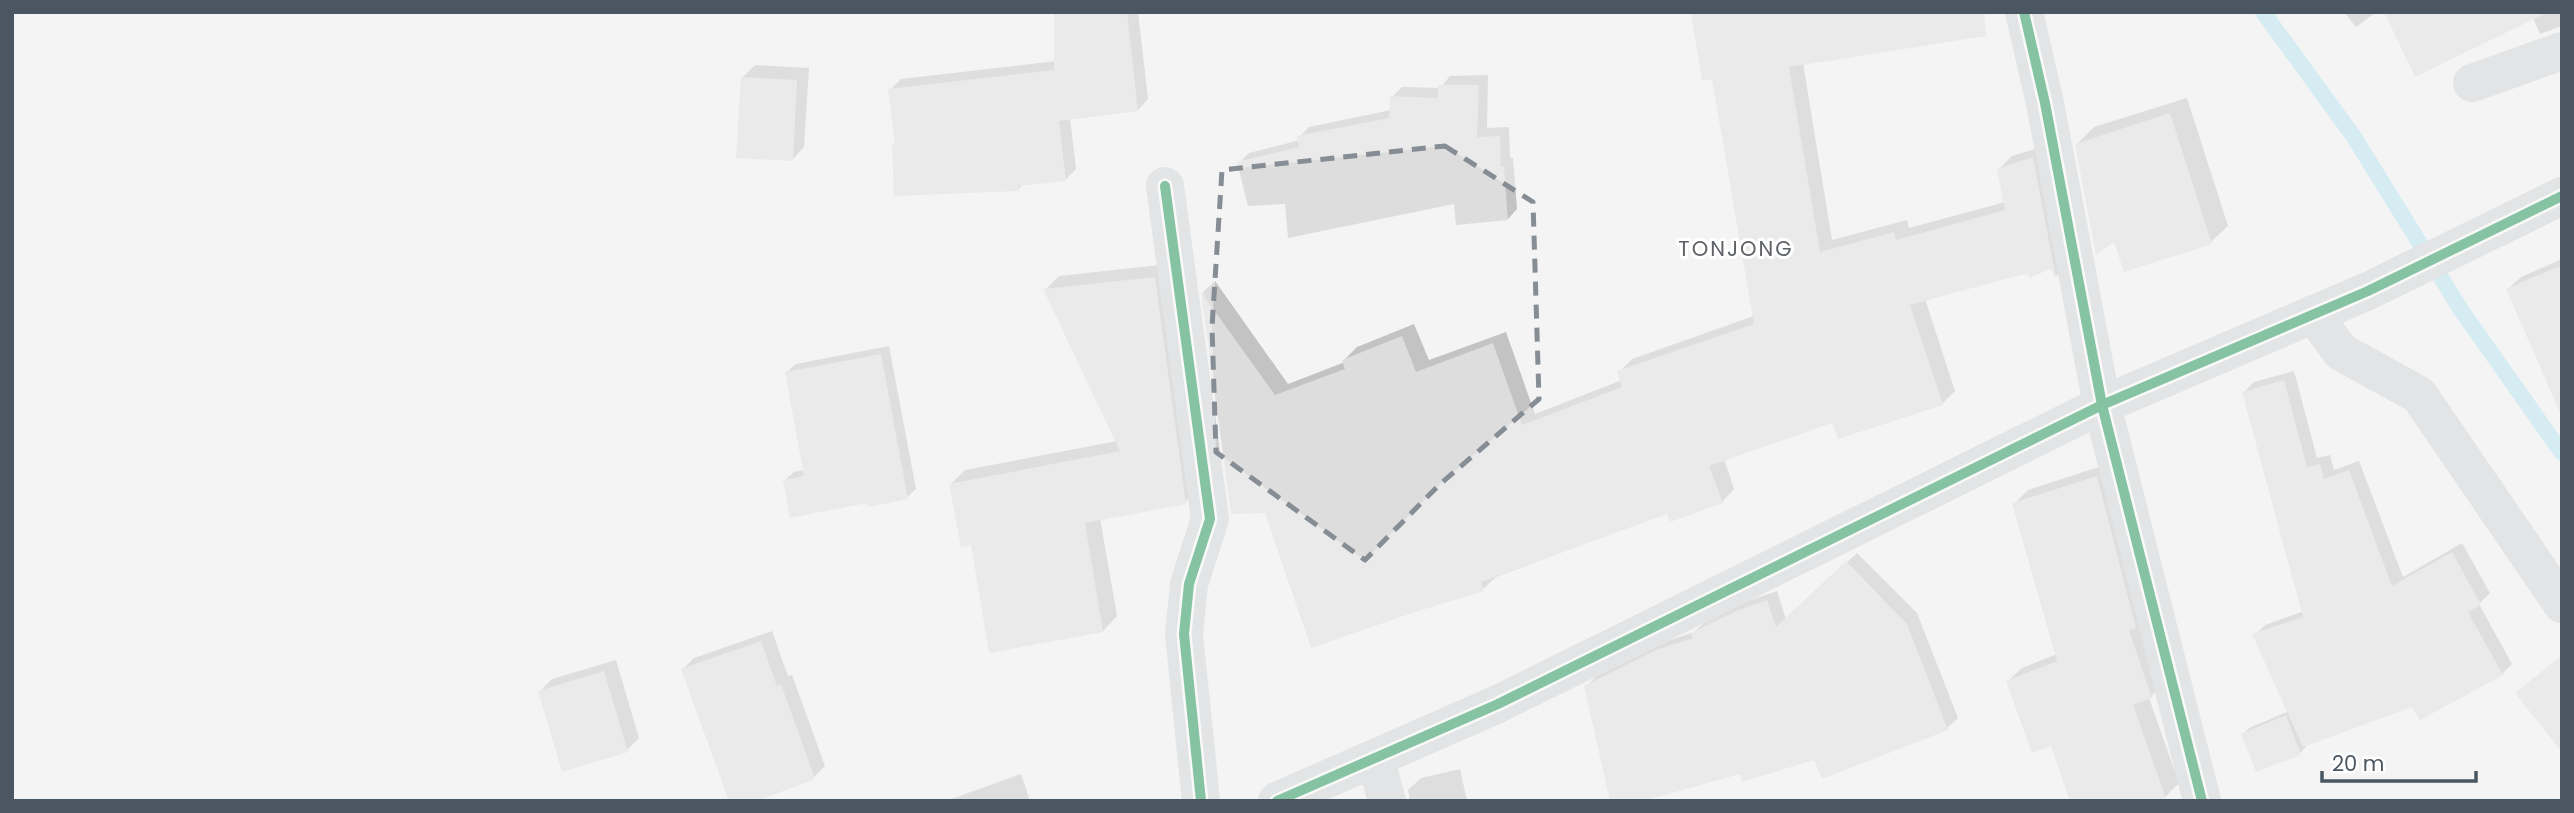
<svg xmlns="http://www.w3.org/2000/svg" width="2574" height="813" font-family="Poppins,sans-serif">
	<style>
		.shadow { fill: #0003 }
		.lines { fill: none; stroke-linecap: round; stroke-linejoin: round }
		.stream { stroke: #aee2f0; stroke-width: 16 }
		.building { fill: #ddddde }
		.minor { stroke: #ced0d2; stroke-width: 38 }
		.cycleway-casing { stroke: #fff; stroke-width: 15 }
		.cycleway { stroke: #00873e; stroke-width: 10 }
		.marked { fill: none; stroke: #868d94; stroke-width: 5; stroke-dasharray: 14 9; stroke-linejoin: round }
		.labels { text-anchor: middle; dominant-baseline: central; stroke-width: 6; stroke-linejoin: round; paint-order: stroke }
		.quarter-label { font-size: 21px; letter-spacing: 2px; fill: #5f6368; stroke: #fff }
	</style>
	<rect width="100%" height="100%" fill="#f4f4f4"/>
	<path class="shadow" d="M1056,12h82l10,87 -10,11 -68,8 6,51 -11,11 -41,4 -6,5 -125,-43 3,-3 -6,-53 11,-11 155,-18z
		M2344,12h32l-20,15z
		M2385,12h177v14l-22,8 -7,-16z
		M1803,63l29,177 75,-20 2,8 96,-26 -6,-33 13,-13 33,-10 23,118 -12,12 -5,-9 -126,32 30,92 -13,13 -108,17 -110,38 10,30 -12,13 -54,10 -172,65 -13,12 -217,-78 -33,2 -30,-221 12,-11 73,103 57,-22 -1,-2 13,-13 57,-23 15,36 77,-28 29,82 87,-34 -3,-8 13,-13 122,-43 -40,-239z
		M755,65l54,3 -5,79 -12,13 -50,-82z
		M1488,75l-1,53 22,-1 1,31h3l4,51 -9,10 -53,-17 -168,1 -48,-40 10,-10 51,-13 -1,-3 10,-10 82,-17 1,-13 10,-10 38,1 10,-12z
		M2187,98l41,128 -17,16 -134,-98 17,-17z
		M2562,259v94l-54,-64 13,-12z
		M1169,264l30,224 -14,14 -85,16 17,98 -14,15 -131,-88 -21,-59 14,-14 152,-29 -72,-151 14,-14z
		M889,346l27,143 -9,8 -39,4 -83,-21 9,-8 10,-2 -17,-98 9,-8z
		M2294,371l23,87 13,-3 4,15 25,-9 44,116 59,-34 28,50 -11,11 33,60 -10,10 -197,71 1,2 -6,6 -57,-19 6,-6 40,-17 -34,-76 10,-10 39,-14 -60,-219 10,-10z
		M2111,463l54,220 -16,15 30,85 -14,14 -113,-53 -44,-63 14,-13 35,-14 -43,-150 14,-14z
		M1857,553l60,60 41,105 -11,10 -206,44 -155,-85 10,-11 72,-35 26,-9 10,-9 44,-22 29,-10 9,28z
		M772,631l16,45 4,-1 33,91 -11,11 -62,24 -69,-132 11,-11z
		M616,660l23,78 -12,12 -87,-59 12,-12z
		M1460,769l7,32h-57l-2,-11 13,-12z
		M1021,774l9,27h-84z"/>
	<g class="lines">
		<path class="stream" d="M2263,12l91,125 107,173 101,143"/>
	</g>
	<path class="building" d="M1054,12h73l11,99 -79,10 7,60 -48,5 1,5 -125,5 -2,-51h3l-7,-56 166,-19z
		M1691,12h293l2,24 -197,31 31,185 74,-20 2,8 109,-30 -8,-41 36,-12 23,121 -6,-9 -20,9 -3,-5 -117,32 33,100 -105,34 -6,-16 -123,43 14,37 -53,19 -3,-8 -186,68 3,9 -69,21 -104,36 -46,-135 -34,1 -30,-222 74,103 70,-26 -3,-9 60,-24 14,36 77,-29 29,82 100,-38 -5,-16 137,-47 -42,-245 -10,2z
		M2384,12h164l-133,65z
		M741,77l56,3 -4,81 -57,-3z
		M1438,85h41l-2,52 23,-1 1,31h3l4,53 -52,5 -2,-21 -166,34 -3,-34 -37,2 -11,-44 62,-15 -2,-11 92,-18 1,-22 48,2z
		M2170,113l42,131 -88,28 -10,-30 -18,13 -21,-111z
		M2562,265v152l-56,-128z
		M1155,277l31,227 -101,19 18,109 -114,21 -18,-108 -10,2 -12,-63 171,-33 -77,-162z
		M881,354l27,145 -40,8 -1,-4 -77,15 -7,-38 21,-4 -19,-104z
		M2284,380l23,87 13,-3 4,15 25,-9 43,116 60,-34 29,53 -13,7 35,63 -83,45 -8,-13 -109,40 -51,-113 51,-17 -61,-225z
		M2097,476l39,152 -7,2 23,68 -19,7 34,96h-97l-19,-55 -19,7 -26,-72 51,-20 -45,-158z
		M1846,561l61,63 41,106 -126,49 -8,-19 -72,22 -2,-8 -97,27h-33l-26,-115 72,-36 37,-12 -2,-5 45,-22 31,-11 9,27z
		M761,641l16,45 4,-2 34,95 -58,22h-28l-48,-132z
		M2562,655v97l-47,-59z
		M604,671l24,81 -66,20 -24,-81z
		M2286,715l15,40 -45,17 -15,-38z"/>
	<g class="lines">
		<path class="minor" d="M2024,12l21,91 57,302 100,396
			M2472,83l90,-32
			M1165,186l45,333 -21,65 -5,50 17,167
			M2313,314l28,38 78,43 143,209
			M1375,758l12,43
			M1277,801l221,-97 604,-299 266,-114 194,-95"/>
		<g class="cycleway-casing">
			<path id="cycleway" d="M2024,12l21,91 57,302 100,396
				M1165,186l45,333 -21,65 -5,50 17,167
				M1277,801l221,-97 604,-299 266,-114 194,-95"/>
		</g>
		<use href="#cycleway" class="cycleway"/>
	</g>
	<path d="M0 0H2574V813H0ZM1445,146l88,56 6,197 -100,86 -74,75 -149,-108 -4,-125 10,-157z" fill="#f4f4f4" fill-opacity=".55" fill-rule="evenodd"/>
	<path class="marked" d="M1445,146l88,56 6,197 -100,86 -74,75 -149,-108 -4,-125 10,-157z"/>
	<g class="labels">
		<g class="quarter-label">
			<text x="1736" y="248">TONJONG</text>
		</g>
	</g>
	<rect width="2574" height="813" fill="none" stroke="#4a5661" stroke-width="28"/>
	<path d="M2322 771v10h154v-10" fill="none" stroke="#4a5661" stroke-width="3.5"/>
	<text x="2332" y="771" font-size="21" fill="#4a5661" stroke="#ffffff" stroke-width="5" paint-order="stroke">20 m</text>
</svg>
